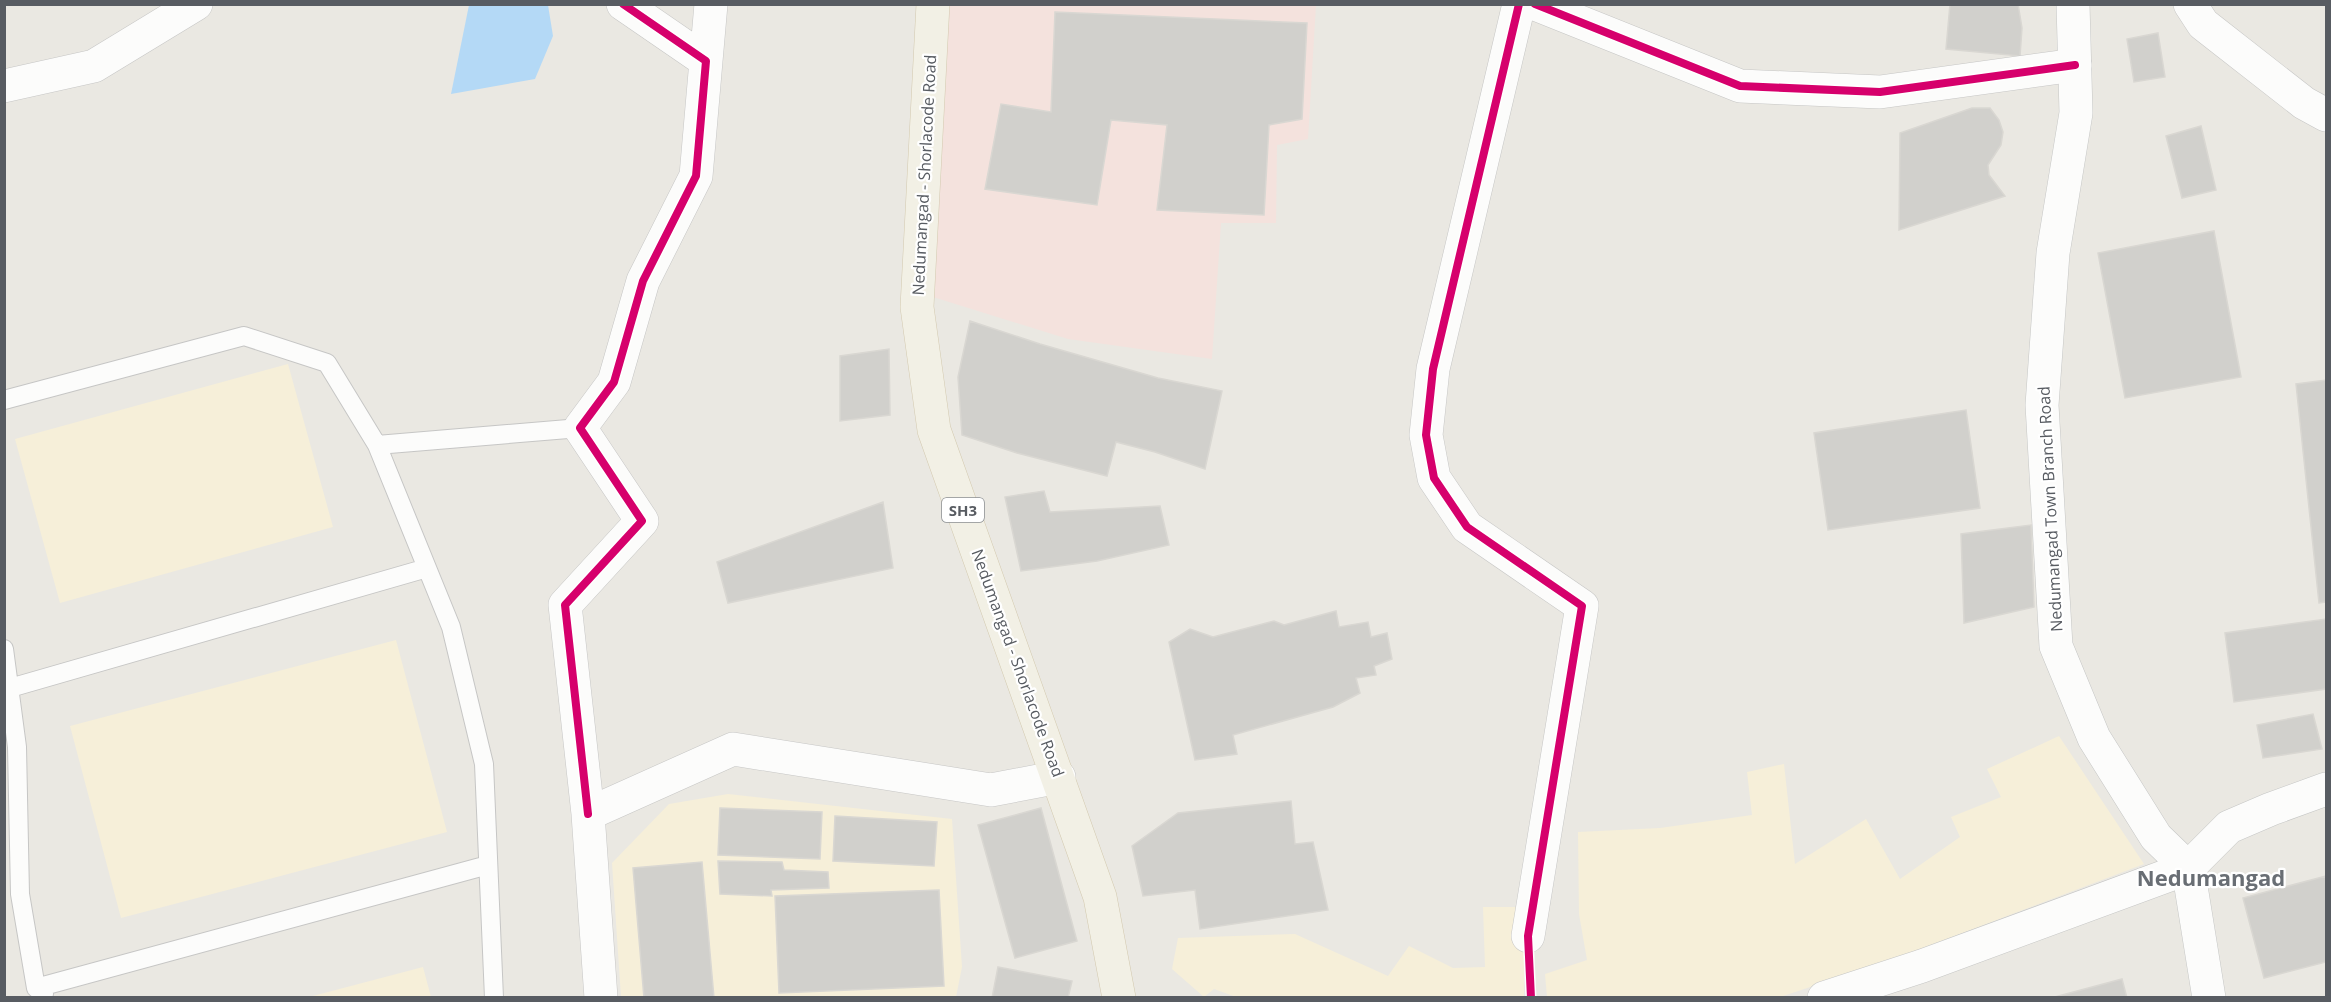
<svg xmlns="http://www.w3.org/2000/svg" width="2331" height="1002" font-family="'Open Sans',sans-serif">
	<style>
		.commercial { fill: #f6efd9 }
		.medical { fill: #f4e2dd }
		.water { fill: #b4d9f6 }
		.building { fill: #d1d0cc; stroke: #d9d7d2; stroke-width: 1.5 }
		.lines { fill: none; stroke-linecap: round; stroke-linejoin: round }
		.lane-casing { stroke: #c6c6c5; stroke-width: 20 }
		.street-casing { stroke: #c6c6c5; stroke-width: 34 }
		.secondary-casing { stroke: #c5c6c5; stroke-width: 34 }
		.primary-casing { stroke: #d3c9af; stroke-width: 34 }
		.lane { stroke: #fcfcfb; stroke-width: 18 }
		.street { stroke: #fcfcfb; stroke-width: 33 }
		.secondary { stroke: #fcfcfb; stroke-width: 33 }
		.primary { stroke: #f2f0e5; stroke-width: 33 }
		.cycleway-casing { stroke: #fff; stroke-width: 11 }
		.cycleway { stroke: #d6006c; stroke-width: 8 }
		.labels { text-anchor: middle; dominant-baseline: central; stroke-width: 4.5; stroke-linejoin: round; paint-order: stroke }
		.shield { fill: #fff; stroke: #8a8d91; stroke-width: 1.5 }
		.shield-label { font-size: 15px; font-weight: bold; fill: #585c62 }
		.street-label { font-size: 16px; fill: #585c62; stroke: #fff }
		.district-label { font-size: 22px; font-weight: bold; fill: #696e74; stroke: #fff }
	</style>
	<rect width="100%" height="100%" fill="#eae8e2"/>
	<path class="commercial" d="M288,364l45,163 -273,76 -45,-164z
		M396,640l51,192 -326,86 -51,-192z
		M2059,736l85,128 -258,98 -106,35h-233l-2,-23 42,-14 -8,-46 -1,-82 82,-4 92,-13 -5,-43 37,-8 11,100 71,-45 34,60 60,-42 -9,-20 50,-20 -14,-28z
		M728,794l224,25 10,148 -6,30h-335l-9,-134 57,-59z
		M1483,907h42l-1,90 -285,1 -25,-9 -10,8 -32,-28 6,-31 117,-4 93,42 21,-30 44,22 32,-1z
		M423,967l8,30h-122z"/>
	<path class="medical" d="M946,5h370l-8,134 -31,6 -1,78h-55l-9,136 -144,-20 -135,-42z"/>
	<path class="water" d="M469,5h79l5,31 -18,43 -84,15z"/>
	<path class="building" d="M1950,4h68l4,24 -2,28 -74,-7z
		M1055,12l252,11 -5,96 -33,6 -5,90 -107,-5 10,-85 -56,-5 -14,85 -112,-16 16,-85 50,8z
		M2158,33l7,44 -31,5 -7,-43z
		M1972,108h18l9,12 4,12 -2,13 -13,20 1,10 16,21 -106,34 1,-97z
		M2201,126l15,64 -34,8 -16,-62z
		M2214,231l27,146 -116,21 -27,-145z
		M970,321l70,23 118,34 64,13 -17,78 -50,-17 -39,-10 -9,34 -90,-23 -55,-18 -4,-58z
		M889,349l1,66 -50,6v-65z
		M2326,380v222l-7,1 -23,-219z
		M1966,410l14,98 -152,22 -14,-97z
		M1044,491l6,21 110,-6 9,39 -72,16 -76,10 -16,-74z
		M883,502l10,66 -165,35 -11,-41z
		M2031,525l3,82 -70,16 -3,-89z
		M1336,611l3,16 29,-5 3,15 16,-4 5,26 -18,7 2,9 -20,3 4,15 -27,14 -100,28 4,19 -42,6 -26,-118 21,-13 23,8 61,-16 10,4z
		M2326,619v70l-92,13 -9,-69z
		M2313,714l9,35 -59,9 -6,-33z
		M1291,801l4,43 18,-2 15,68 -128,19 -5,-39 -52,6 -11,-50 46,-33z
		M720,808l102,4 -2,47 -102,-4z
		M1041,808l36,133 -62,17 -37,-133z
		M835,816l102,6 -3,44 -101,-5z
		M718,861l64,1 2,8 44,2 1,16 -58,2 1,6 -52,-2z
		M702,862l12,136h-70l-11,-130z
		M2326,876v86l-62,16 -21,-80z
		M939,890l5,96 -165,7 -4,-97z
		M998,967l74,14 -4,17h-76z
		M2122,979l5,19h-76z"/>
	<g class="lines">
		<g class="lane-casing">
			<path id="lane" d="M4,400l240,-64 83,27 50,82 203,-17
				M377,445l74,182 33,137 10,234
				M4,649l13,98 3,147 16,94 8,6
				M10,688l417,-120
				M36,988l452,-123"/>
		</g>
		<g class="street-casing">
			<path id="street" d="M1519,4l-86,365 -7,66 8,43 33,49 115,79 -54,330
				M1535,4l205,82 140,6 195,-27
				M2190,4l13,20 101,79 22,12
				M706,61l5,-57
				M4,86l90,-20 102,-62
				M588,814l-23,-209 77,-84 -62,-93 34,-46 29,-101 53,-105 10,-115 -83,-57
				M601,998l-13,-184 145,-65 258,41 68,-13"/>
		</g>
		<g class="secondary-casing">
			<path id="secondary" d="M2073,4l3,109 -23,140 -11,152 14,241 38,92 62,99 32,31
				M2188,868l21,130
				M1824,998l98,-32 266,-98 41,-41 42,-18 55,-20"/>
		</g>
		<g class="primary-casing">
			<path id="primary" d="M933,4l-16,303 17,123 166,467 19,101"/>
		</g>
		<use href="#lane" class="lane"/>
		<use href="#street" class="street"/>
		<use href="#secondary" class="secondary"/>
		<use href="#primary" class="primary"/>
		<g class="cycleway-casing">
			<path id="cycleway" d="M1519,4l-86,365 -7,66 8,43 33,49 115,79 -54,330 3,62
				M1535,4l205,82 140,6 195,-27
				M588,814l-23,-209 77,-84 -62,-93 34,-46 29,-101 53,-105 10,-115 -83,-57"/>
		</g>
		<use href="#cycleway" class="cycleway"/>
	</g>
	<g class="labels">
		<rect class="shield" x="942" y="498" width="42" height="24" rx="4.5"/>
		<g class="shield-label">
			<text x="963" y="510">SH3</text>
		</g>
		<g class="street-label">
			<text transform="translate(924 175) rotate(-87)">Nedumangad - Shorlacode Road</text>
			<text transform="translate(2050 509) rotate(-93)">Nedumangad Town Branch Road</text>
			<text transform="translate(1018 663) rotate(70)">Nedumangad - Shorlacode Road</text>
		</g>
		<g class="district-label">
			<text x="2211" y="877">Nedumangad</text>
		</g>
	</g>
	<rect width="2331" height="1002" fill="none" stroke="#585c62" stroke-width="12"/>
</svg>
